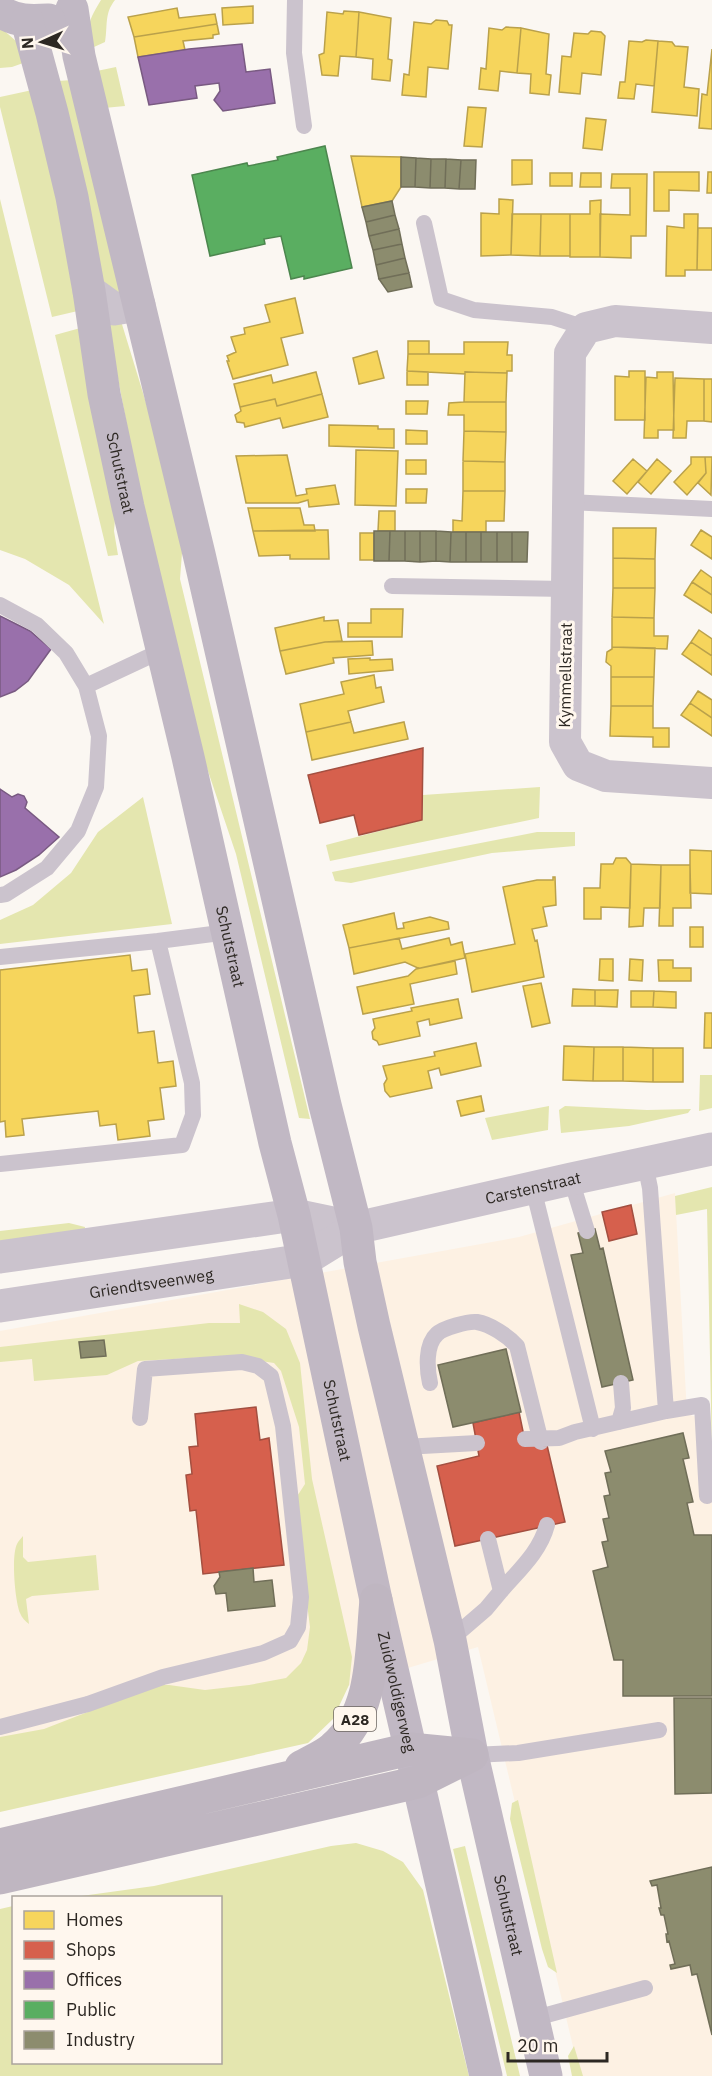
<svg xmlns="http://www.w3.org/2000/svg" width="712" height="2076" font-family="'IBM Plex Sans',sans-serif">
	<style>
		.built { fill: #fdf1e3 }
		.green { fill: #e4e6af }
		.homes { fill: #f6d55c; stroke: #baa14b; stroke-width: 1.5 }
		.shops { fill: #d6604d; stroke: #a34f40; stroke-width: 1.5 }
		.offices { fill: #9970ab; stroke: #795a82; stroke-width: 1.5 }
		.public { fill: #5aae61; stroke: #4c864e; stroke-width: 1.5 }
		.industry { fill: #8c8c6e; stroke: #706e58; stroke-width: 1.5 }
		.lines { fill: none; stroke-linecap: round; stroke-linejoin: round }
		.service { stroke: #cbc3cd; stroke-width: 16 }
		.minor { stroke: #cbc3cd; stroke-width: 32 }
		.tertiary { stroke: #cbc3cd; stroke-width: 33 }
		.secondary { stroke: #c1b8c4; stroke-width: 33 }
		.motorway { stroke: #bfb6c1; stroke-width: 33 }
		.labels { text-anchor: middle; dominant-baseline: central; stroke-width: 6; stroke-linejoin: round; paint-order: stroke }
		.shield { fill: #fff7ee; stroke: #6c6660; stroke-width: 1.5 }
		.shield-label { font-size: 15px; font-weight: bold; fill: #2d2823 }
		.street-label { font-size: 16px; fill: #2d2823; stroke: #fff7ee }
	</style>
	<rect width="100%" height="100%" fill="#fbf7f2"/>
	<path class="built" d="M675,1193l12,221 13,4 12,55v603h-132l-102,-429 -227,68 -251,61v-445l519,-94z"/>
	<path class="green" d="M101,0h14c-11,14 -7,25 -10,42l-11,5c-10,-19 -4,-29 7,-47z
		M0,27l16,14 10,21 -14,5 -12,1z
		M116,67l9,39 -21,2 -12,-36z
		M73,80l49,219 -24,-13 -41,-205z
		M37,89l45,221 -30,7 -52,-210v-10z
		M0,199l104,425 -35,-39 -44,-26 -25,-9z
		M121,321l63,206 -4,52 130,540 -11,-1 -63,-264 -50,-148 -31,-133 -47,-247z
		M84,327l33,169 -3,35 4,24 -10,1 -53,-221z
		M540,787l-1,31 -209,43 -4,-16 96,-25 1,-25z
		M143,797l29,127 -172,20v-24l33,-15 38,-32 27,-41z
		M537,832h38v14l-83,7 -141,30 -16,-2 -3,-9z
		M700,1075h12v33l-13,3z
		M549,1106l-1,24 -56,10 -7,-22z
		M565,1106l82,4 44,-1 -3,4 -59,13 -68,7 -2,-23z
		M712,1187v269l-5,-247 -31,6 -1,-19z
		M69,1223l16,4 -1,9 -84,10v-15z
		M239,1304l24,8 23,17 14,34 12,116 40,178 -3,28 -16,34 -25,24 -308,69v-75l44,-8 113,-44h12l36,5 44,-5 37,-7 15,-15 6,-13 3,-23 -16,-126 11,-17 -6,-57 -18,-56 -7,-8 -48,-7 -88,5 -31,14 -73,6 -2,-22 -32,3v-15l209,-24h31z
		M23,1536v21l5,5 68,-7 3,35 -67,6 -6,3 3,25c-4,-3 -7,-6 -9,-11 -5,-12 -9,-57 -3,-69 1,-3 4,-5 6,-8z
		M518,1800l39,173 -9,-6 -6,-18 -32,-130 2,-16z
		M356,1843l27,8 20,11 20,28 46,186h-469v-167l13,-3 1,156h206v-164l-146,-1 80,-11 177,-40z
		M465,1846l55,230h-13l-54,-227z
		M574,2046l9,30h-11l-4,-20z"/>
	<path class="homes" d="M253,6v17l-30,2 -1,-17z
		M177,8l2,10 36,-4 2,10 -83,13 -6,-20z
		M344,11l15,1 -3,45 -16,-1 -2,20 -16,-1 -3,-20 5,-2 3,-41 16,2z
		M359,12l32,6 -3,41 4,1 -2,21 -18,-2 1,-20 -17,-2z
		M436,20l11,1 2,4h3l-4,44 -20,-2 -2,30 -24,-2 2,-21 5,1 5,-53 17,2z
		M217,24l2,10 -6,1v3l-30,3 2,9 -47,7 -4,-20z
		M506,27l15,1 -4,45 -17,-2 -2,20 -19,-2 2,-21 5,1 3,-41 13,2z
		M521,28l28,6 -3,40 5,1 -2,20 -19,-2 1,-19 -14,-1z
		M591,31l10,1 4,4 -4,39 -19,-2 -2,21 -21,-2 3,-36 9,1 3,-24 14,1z
		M646,40l12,1 -4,45 -18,-2 -2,15 -16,-1 2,-16h5l4,-41 13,1z
		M658,41l14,1 3,4 13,1 -4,40 15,2 -2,27 -45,-4z
		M712,49v80l-13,-1 3,-34 5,1z
		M468,107l18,1 -4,39 -18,-1z
		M586,118l20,2 -4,30 -19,-2z
		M351,156l50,1v30l-9,14 -30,6z
		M512,160h20v24l-20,1z
		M654,172h45v19l-30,-1v21h-15z
		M708,172h4v21h-5z
		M550,173h22v13h-22z
		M581,173h20v14h-21z
		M612,174h35l-1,62h-15v22l-31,-1v-43l30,1v-27h-19z
		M499,199l14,1 -2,55 -30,1v-43l18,1z
		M601,200l-1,57h-30v-43h20v-13z
		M512,214h29l-1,42 -29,-1z
		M541,214h29v42h-30z
		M684,214h14l-1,56h-12v6h-19l1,-50 17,2z
		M698,228h14v42h-15z
		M295,298l8,35 -22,5 7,27 -55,14 -6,-18h2l-2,-5 9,-4 -5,-15 14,-3 -1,-6 26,-6 -5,-17z
		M408,341h21v13h-21z
		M464,342h44l-1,13h5v16h-5v2l-42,-1v2l-58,-3 1,-17h56z
		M377,351l7,27 -25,6 -6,-26z
		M407,371l21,1v13h-21z
		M629,371h16v49h-30v-44l14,1z
		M316,372l6,22 -45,12 -2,-7 -35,8 -6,-23 37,-9 2,8z
		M465,372l42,1 -1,29h-42z
		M657,372h16l1,58h-16v8h-14l2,-61 11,1z
		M675,378l29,1v42h-17l-1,17h-13z
		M704,379h8v43l-8,-1z
		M322,394l6,23 -45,11 -3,-10 -35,9 -1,-4 -7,-1 -2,-7 6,-4 -1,-4 35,-8 2,7z
		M406,401h22l-1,13h-21z
		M464,402h42v30l-42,-1v-16h-16l1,-12z
		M329,425l49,1v3h16v19l-65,-2z
		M406,430l21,1v13h-21z
		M464,431l42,1 -1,30 -42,-1z
		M356,450l42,1 -2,55 -41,-1z
		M287,455l9,41 11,-2 -1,-5 29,-4 4,19 -30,3 -1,-7 -10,3h-52l-10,-47z
		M691,457h14l1,16 -19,22 -13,-13 17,-18z
		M705,457h7l-1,38 -13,-12 8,-10z
		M633,459l14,12 -20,23 -14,-13z
		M657,459l14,12 -20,23 -13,-12z
		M406,460h20v14h-20z
		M463,461l42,1v29h-42z
		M406,489h21l-1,14h-20z
		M463,491h42l-1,30h-18v11h-33v-12l9,1z
		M248,508h52l4,17h10l1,6h-62z
		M379,511h16v20h-17z
		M613,528h43l-1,31 -42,-1z
		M315,530h13l1,29h-39v-4l-31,1 -6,-25z
		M701,530l11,7v22l-21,-14z
		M360,533h14v27h-14z
		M613,558l42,1v29h-42z
		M701,570l11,8v17l-20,-13z
		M692,582l20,13v18l-28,-18z
		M613,588h42l-1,30 -42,-1z
		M371,609h32l-1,28h-54v-14h23z
		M324,617v4l14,-1 4,21 -17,1 -45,9 -5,-23z
		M612,617l42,1v18h14l-1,13 -55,-2z
		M699,630l13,9v17l-21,-14z
		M372,641l1,14 -40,3 1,5 -48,11 -6,-23 45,-9z
		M691,642l21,14v19l-30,-21z
		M612,647l43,1 -1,29h-43v-11l-5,-4 1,-10 5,-3z
		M370,658v2l22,-1 1,11 -44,4 -1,-15z
		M374,675l2,13 5,-1 3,15 -36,9 3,11 -45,10 -6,-28 44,-10 -3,-12z
		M611,677h43l-1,29h-42z
		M698,691l14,9v18l-22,-15z
		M690,703l22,15v18l-31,-21z
		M611,706h42v22h16v19h-16v-10l-43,-1z
		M351,722l3,11 50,-11 4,17 -96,21 -6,-28z
		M690,850l22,1v43l-22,-1z
		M616,858h10l5,6 -1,44 -29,-1v12h-17v-31h16l1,-24h12z
		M631,864l30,1 -1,43h-16l-1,18 -14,1z
		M661,865h29l1,43h-18v18h-14z
		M553,877h2l1,28 -13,2 4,19 -15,3 3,12 2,-1 7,37 -72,15 -7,-38 50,-10 -12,-57 34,-7h16z
		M394,913l3,16 7,-1 -1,-5 27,-6 18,5 1,7 -100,19 -6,-23z
		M690,927h13v20h-13z
		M399,938l3,11 47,-11 2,7 11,-3 3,16 -49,11 2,-1 -13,-6 -51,12 -5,-26z
		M130,955l2,16 15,-2 3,25 -16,2 4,37 16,-2 4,32 15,-2 3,25 -16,2 4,31 -16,2 2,15 -32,4 -2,-16 -16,2 -2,-15 -76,8 2,16 -18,2 -1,-16 -5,1v-152z
		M600,959h13v22l-14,-1z
		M630,959l13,1 -1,21 -13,-1z
		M658,960h15v8h18v13h-32z
		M455,961l2,13 -47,10 4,20 -51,10 -6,-27 51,-11 8,-7z
		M541,983l9,40 -18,4 -9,-41z
		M573,989l22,1v16h-23z
		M595,990h23l-1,17 -22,-1z
		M631,991h23l-1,16h-22z
		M654,991l22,1v16l-23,-1z
		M458,999l4,19 -32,7 -1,-6 -12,3 3,14 -41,9 -2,-4 -4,-2 -1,-7 3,-4 -2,-9 39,-8 -1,-3z
		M705,1013h7v35h-8z
		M476,1043l5,23 -40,9 -2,-7 -11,3 4,17 -42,9 -5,-6 -1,-7 3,-5 -4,-13 52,-10 -1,-4z
		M564,1046l30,1 -1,34 -30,-1z
		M594,1047h29v34h-30z
		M623,1047l30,1v34l-30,-1z
		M653,1048h30v34h-30z
		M481,1096l3,15 -23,5 -4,-15z"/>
	<path class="shops" d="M423,748l-1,72 -63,15 -5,-20 -34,8 -12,-48z
		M631,1205l6,29 -28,7 -7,-29z
		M256,1407l4,33 9,-2 15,127 -81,9 -7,-64 -6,1 -4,-36 6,-1 -3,-27 9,-1 -3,-32z
		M519,1412l7,34 20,-5 19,81 -110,24 -18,-80 42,-10 -6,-33z"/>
	<path class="offices" d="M242,44l4,28 24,-3 5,34 -52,8 -9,-11 6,-9 -1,-8 -24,3 2,12 -48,7 -11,-48 51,-8z
		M0,616l30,15 21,18 -23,32 -13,10 -15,6z
		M0,789l12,8 6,-3 6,2 3,6 -2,6 34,29 -20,18 -23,15 -16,7z"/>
	<path class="public" d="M325,146l27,122 -48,11v-3l-13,3 -10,-43 -17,3 1,5 -55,12 -18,-81 55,-12 1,3 30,-6 -1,-3z"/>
	<path class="industry" d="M401,157l15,1 -1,29h-14z
		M416,158l15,1 -1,29 -15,-1z
		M431,159h15l-1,29h-15z
		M446,159l15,1 -2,29 -14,-1z
		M461,160h15l-1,29h-16z
		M392,201l3,14 -29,7 -4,-15z
		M395,215l4,14 -30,7 -3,-14z
		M399,229l3,15 -29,6 -4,-14z
		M402,244l3,14 -29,7 -3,-15z
		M405,258l4,15 -30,6 -3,-14z
		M409,273l3,14 -24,5 -9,-13z
		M374,531h16l-1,30h-15z
		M390,531h15v30h-16z
		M405,531h15v31l-15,-1z
		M420,531h16v30l-16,1z
		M436,531l15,1 -1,30 -14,-1z
		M451,532h15v30h-16z
		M466,532h15v30h-15z
		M481,532h16v30h-16z
		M497,532h15v30h-15z
		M512,532h16l-1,30h-15z
		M595,1229l5,20 3,-1 30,132 -31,7 -31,-132 12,-2 -5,-20z
		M104,1340l2,16 -25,2 -2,-16z
		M506,1349l15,63 -68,15 -15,-62z
		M683,1433l6,25 -6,1 10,43 -6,1 7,32h18v161h-89v-36h-9l-21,-89 15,-4 -6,-25 6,-1 -5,-22 6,-1 -5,-22 6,-1 -5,-22 6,-1 -6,-21z
		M253,1568l1,14 18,-2 3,26 -47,5 -2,-18 -10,1 -2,-8 6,-9 -1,-5z
		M674,1698h38v95l-37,1z
		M712,1867v168l-15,-61 -5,1 -2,-10 -19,4 -1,-4 5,-1 -6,-23 -2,1 -1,-8h2l-4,-19h-3l-2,-7h2l-4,-23 -5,1 -2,-5z"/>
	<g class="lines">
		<path class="service" d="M295,0l-1,53 10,73
			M424,223l17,76 33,11 78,7 34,11
			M569,502l143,7
			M392,586l174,3
			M0,605l37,20 29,28 20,33 13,50 -3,51 -18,44 -31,37 -41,26 -6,1
			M86,686l77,-36
			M0,957l158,-16
			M0,1164l182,-19 11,-30 -1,-32 -34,-142 70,-9
			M571,1179l16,52
			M533,1188l60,241
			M430,1383c-3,-14 -5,-38 7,-49 6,-6 31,-13 40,-12 13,2 31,14 40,24l24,96
			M666,1411l36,-6 5,91
			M619,1422l4,-14 -2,-25
			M525,1439l34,-1 16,-6 91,-21 -16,-223 -5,-24
			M404,1447l73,-4
			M501,1591c17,-20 39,-39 46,-66
			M450,1640l36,-31 15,-18 -13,-52
			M0,1727l88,-23 75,-27 100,-24 27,-12 8,-14 3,-30 -18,-171 -12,-50 -13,-10 -16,-4 -97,7 -5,49
			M472,1755l46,-2 141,-23
			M532,2019l113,-31"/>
		<path class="minor" d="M712,328l-97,-7 -29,7 -16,25 -5,389 13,23 28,11 106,7"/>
		<g class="tertiary">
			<path d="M89,291l25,18 25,-4"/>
			<path d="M0,1257l294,-42 62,13"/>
			<path id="s1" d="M0,1306l304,-46 52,-32 215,-49 141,-30"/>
		</g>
		<g class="secondary">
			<path id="s2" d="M72,9l7,47 120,498 126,551 31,123 4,34 14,64 76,314 22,115 74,321"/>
			<path d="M0,11c16,11 31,10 49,9"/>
			<path id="s3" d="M27,21l25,92 20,84 17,94 15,103 24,113 60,250 87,386 19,72 82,385 110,476"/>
		</g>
		<path class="motorway" d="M301,1767c10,-6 23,-11 32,-19 42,-35 38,-98 43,-148
			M0,1845l410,-96 62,6
			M0,1878l401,-92 17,-4 54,-27"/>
	</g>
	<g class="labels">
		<rect class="shield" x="334" y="1707" width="42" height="24" rx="4.5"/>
		<g class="shield-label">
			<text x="355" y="1719">A28</text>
		</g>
		<g class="street-label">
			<text stroke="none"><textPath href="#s3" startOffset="462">Schutstraat</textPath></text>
			<text transform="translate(565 675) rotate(-89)">Kymmellstraat</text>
			<text stroke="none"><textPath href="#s3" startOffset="948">Schutstraat</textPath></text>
			<text stroke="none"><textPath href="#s1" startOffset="550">Carstenstraat</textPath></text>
			<text stroke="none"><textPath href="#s1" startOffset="153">Griendtsveenweg</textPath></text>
			<text stroke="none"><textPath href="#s3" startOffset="1434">Schutstraat</textPath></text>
			<text stroke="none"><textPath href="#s3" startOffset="1712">Zuidwoldigerweg</textPath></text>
			<text stroke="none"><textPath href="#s2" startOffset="1956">Schutstraat</textPath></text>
		</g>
	</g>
	<rect x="12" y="1896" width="210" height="168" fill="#fff7ee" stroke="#aba49d" stroke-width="1.5"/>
	<rect x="24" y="1911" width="30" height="18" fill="#f6d55c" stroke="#aba49d" stroke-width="1.5"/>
	<text x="66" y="1926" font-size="18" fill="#2d2823">Homes</text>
	<rect x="24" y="1941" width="30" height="18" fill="#d6604d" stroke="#aba49d" stroke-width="1.5"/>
	<text x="66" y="1956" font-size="18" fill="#2d2823">Shops</text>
	<rect x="24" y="1971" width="30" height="18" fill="#9970ab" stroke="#aba49d" stroke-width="1.5"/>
	<text x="66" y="1986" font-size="18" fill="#2d2823">Offices</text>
	<rect x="24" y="2001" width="30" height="18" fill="#5aae61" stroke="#aba49d" stroke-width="1.5"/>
	<text x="66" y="2016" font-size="18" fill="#2d2823">Public</text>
	<rect x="24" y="2031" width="30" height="18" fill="#8c8c6e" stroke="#aba49d" stroke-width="1.5"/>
	<text x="66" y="2046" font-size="18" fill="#2d2823">Industry</text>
	<g transform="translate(42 42) rotate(266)" stroke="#fff7ee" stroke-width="4.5" paint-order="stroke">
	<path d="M0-4.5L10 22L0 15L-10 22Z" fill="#2d2823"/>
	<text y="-9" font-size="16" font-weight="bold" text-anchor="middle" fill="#2d2823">N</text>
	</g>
	<path d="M508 2052v9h99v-9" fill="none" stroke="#2d2823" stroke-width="3"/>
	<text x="517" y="2052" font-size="18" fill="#2d2823" stroke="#fff7ee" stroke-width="4.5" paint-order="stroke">20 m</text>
</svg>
